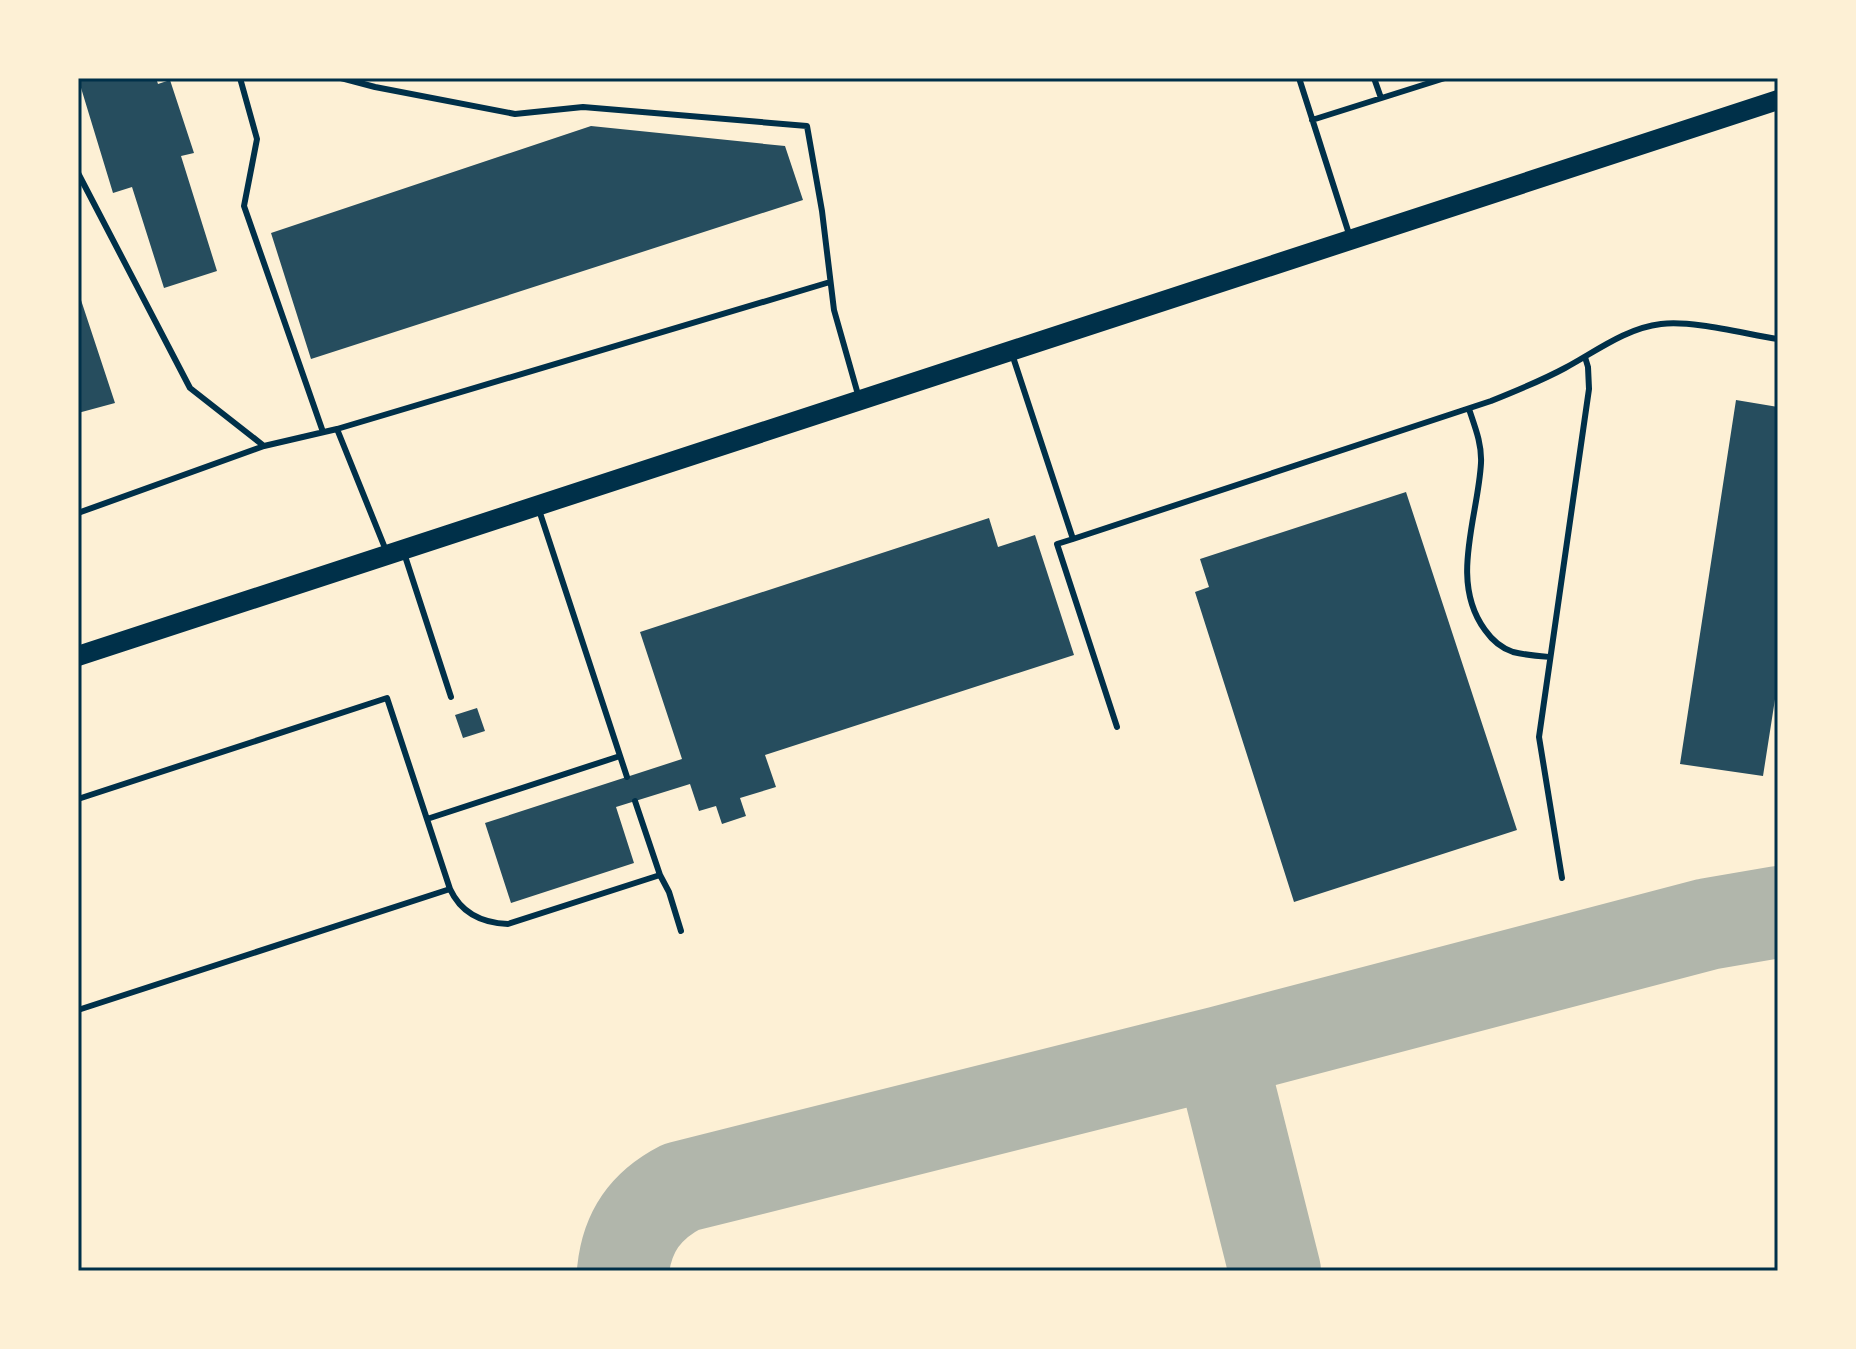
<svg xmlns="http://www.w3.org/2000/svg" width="1856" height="1349" font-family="Overpass,sans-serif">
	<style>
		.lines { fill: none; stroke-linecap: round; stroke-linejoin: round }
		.taxiway { stroke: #b1b6ab; stroke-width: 92 }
		.building { fill: #264d5e }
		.service { stroke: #003049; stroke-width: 6 }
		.primary { stroke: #003049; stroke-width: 20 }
		.neatline { fill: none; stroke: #003049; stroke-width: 3 }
	</style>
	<rect width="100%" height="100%" fill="#fdf0d5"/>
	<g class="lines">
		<path class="taxiway" d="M1220,1052l55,219
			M623,1271c4,-39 23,-66 58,-84l539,-135 488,-128 70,-12"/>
	</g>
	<path class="building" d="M78,78h78l2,6 12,-4 24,73 -13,3 36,115 -53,17 -32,-101 -19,6z
		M591,126l194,20 18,54 -492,159 -40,-126z
		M79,294l36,109 -37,10v-118z
		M1736,400l42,7v273l-15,96 -83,-12z
		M1406,492l111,338 -223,72 -99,-310 14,-5 -9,-28z
		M989,518l9,29 37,-12 39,120 -309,100 11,32 -36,11 6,18 -24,8 -6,-18 -17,5 -9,-27 -74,23 18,56 -123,40 -26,-80 197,-64 -42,-127z
		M477,708l8,23 -22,7 -8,-23z"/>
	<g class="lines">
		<path class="service" d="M240,78l17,61 -13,67 79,226
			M341,78l34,9 140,27 68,-7 224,19 15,85 12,99 25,88
			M1299,78l51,159
			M1374,78l7,20
			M1312,120l133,-42
			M78,173l112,215 74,58 73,-17 50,124
			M1012,354l61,185 418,-138c25,-10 50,-20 74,-33 30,-16 61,-40 96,-44 32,-4 84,10 117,15
			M1469,409c6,18 13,35 12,54 -3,55 -32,118 4,167 7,10 16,18 28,22 12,3 25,4 37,5
			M337,429l493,-147
			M539,510l88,267
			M78,513l186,-67
			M1073,539l-16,5 60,183
			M404,553l47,144
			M78,799l309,-101 63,191 -372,121
			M427,819l193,-63
			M660,875l9,17 12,39
			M1562,878l-23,-141 50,-348 -1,-22 -3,-10
			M450,889c11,24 32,34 58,35l152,-49 -25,-74"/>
		<path class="primary" d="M78,656l1700,-556"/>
	</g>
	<rect width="1856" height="1349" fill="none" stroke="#fdf0d5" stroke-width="160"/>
	<rect x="80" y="80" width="1696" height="1189" class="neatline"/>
</svg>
